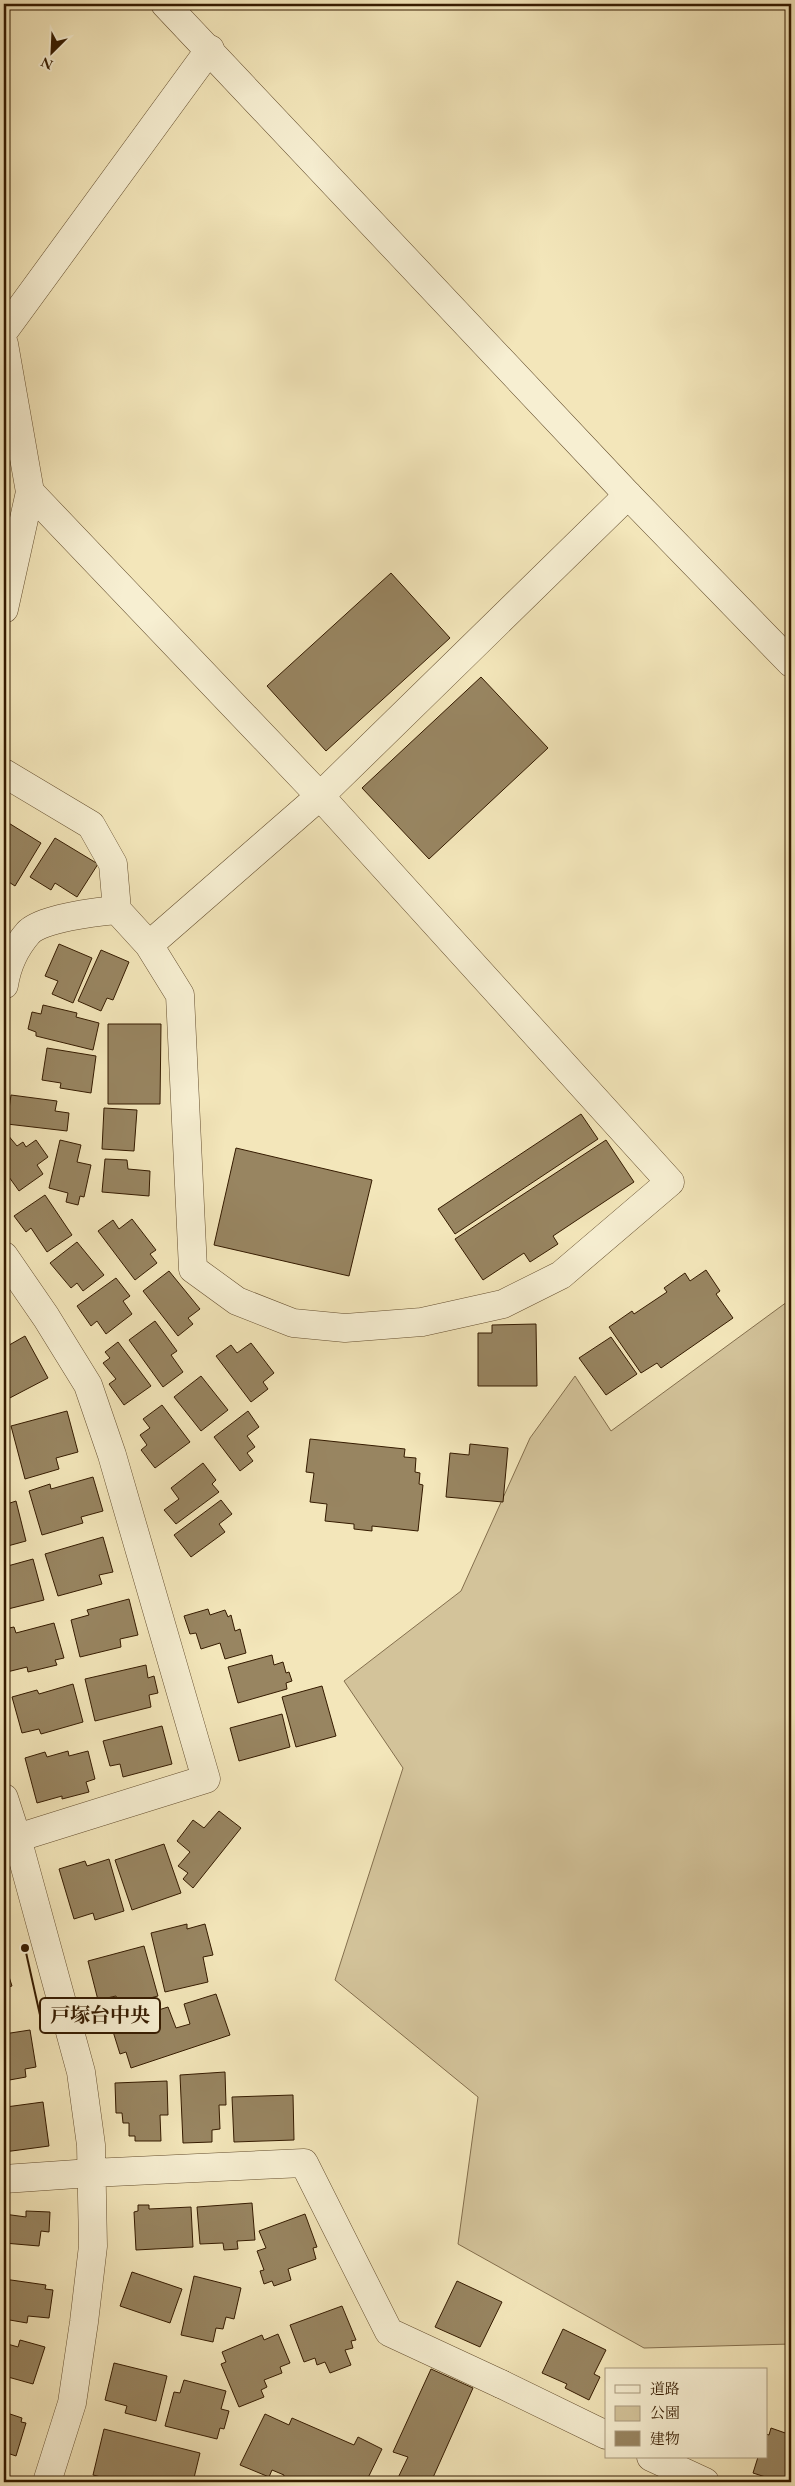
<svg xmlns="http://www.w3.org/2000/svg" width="795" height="2486" font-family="'EB Garamond','Noto Serif JP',serif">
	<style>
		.green { fill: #d3c39a; stroke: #846f4d }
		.building { fill: #988561; stroke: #351b00 }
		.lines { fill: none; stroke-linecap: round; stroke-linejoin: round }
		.minor-casing { stroke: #644e2e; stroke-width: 29 }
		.tertiary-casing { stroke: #644e2e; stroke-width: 29 }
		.minor { stroke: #f7efd2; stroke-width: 28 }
		.tertiary { stroke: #f7efd2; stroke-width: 28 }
		.leader { fill: none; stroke: #351b00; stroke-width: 2 }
		.callout-dot { fill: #351b00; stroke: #f7efd2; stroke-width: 2 }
		.callout { fill: #f7efd2; stroke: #351b00; stroke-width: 2 }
		.callout-label { font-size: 20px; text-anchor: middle; font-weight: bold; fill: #351b00 }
	</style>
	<rect width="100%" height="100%" fill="#f3e6ba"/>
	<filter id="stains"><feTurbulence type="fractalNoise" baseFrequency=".004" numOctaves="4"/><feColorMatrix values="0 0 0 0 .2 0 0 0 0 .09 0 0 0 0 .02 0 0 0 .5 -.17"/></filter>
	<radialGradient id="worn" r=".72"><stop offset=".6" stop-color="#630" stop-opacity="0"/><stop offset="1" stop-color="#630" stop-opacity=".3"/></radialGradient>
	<path class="green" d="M791,1299v1045l-147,4 -186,-104 20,-147 -143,-117 68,-212 -59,-87 117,-90 69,-153 45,-62 36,55z"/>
	<path class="building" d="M391,573l59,65 -124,113 -59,-65z
		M481,677l67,71 -119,111 -67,-71z
		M7,822l34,21 -26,43 -11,-7v-52z
		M55,838l43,26 -21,33 -22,-14 -4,7 -21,-13z
		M59,944l33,14 -19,45 -21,-9 6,-13 -13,-5z
		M101,950l28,12 -16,38 -6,-2 -6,13 -23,-10z
		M43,1005l34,8 -1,4 23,6 -6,27 -57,-14v-4l-8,-3 4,-17 9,2z
		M108,1024h53l-1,80h-52z
		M47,1048l49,8 -5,37 -31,-5 1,-5 -19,-3z
		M11,1095l46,6 -2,10 14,2 -2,18 -60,-7z
		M104,1108l33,2 -3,41 -32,-2z
		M581,1114l17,25 -143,95 -17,-25z
		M7,1134l10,12 6,-4 3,5 10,-7 12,17 -11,8 6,9 -24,17 -15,-21v-34z
		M60,1140l21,5 -4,17 14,3 -7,32 -4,-1 -2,9 -12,-3 2,-9 -19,-5z
		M606,1140l28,42 -81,54 5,8 -28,18 -6,-9 -41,27 -28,-41z
		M236,1148l136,32 -23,96 -135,-31z
		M105,1159l22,1 1,9 22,2 -1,25 -47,-4z
		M45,1195l27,40 -25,17 -16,-24 -5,4 -12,-16z
		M132,1219l24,31 -6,4 7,9 -22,17 -37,-49 15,-11 6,9z
		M77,1242l27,33 -21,16 -6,-8 -6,5 -21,-25z
		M706,1270l14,21 -4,3 17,24 -72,50 -4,-5 -16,10 -32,-46 23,-16 2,3 33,-22 -3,-4 21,-15 5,8z
		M169,1271l31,38 -12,9 5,6 -15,12 -35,-45z
		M116,1278l14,18 -7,5 9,13 -26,20 -9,-13 -6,5 -14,-20z
		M155,1321l22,30 -6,4 12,17 -20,15 -34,-47z
		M536,1324l1,62h-59v-53h14v-8z
		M25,1336l23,42 -44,23v-53z
		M611,1337l26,37 -31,21 -27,-37z
		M118,1342l33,44 -27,19 -15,-21 7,-5 -13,-16 7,-5 -5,-6z
		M251,1343l23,30 -11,9 5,7 -17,13 -35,-46 15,-11 6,8z
		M201,1376l27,34 -27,21 -27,-34z
		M162,1405l28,37 -35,26 -14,-18 6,-5 -7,-10 10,-7 -7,-9z
		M67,1411l11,41 -22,6 3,11 -34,10 -14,-53z
		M248,1411l11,16 -12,9 8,11 -8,6 6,8 -13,10 -26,-34z
		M310,1439l95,10 -1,8 12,1 -1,14 5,1 -1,11 4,1 -5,46 -46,-5v5l-18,-2v-5l-29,-3 2,-17 -17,-2 4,-29 -8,-1z
		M470,1444l38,4 -5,54 -57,-5 4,-44 19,2z
		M203,1463l13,17 -4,4 7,8 -43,32 -12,-14 15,-11 -8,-11z
		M93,1477l10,34 -22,6 2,6 -41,12 -13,-44 21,-7 1,5z
		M221,1500l11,14 -13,10 6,8 -34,25 -17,-22z
		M16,1501l10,40 -22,6v-42z
		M103,1537l10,35 -14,3 3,9 -44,12 -13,-42z
		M33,1559l11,41 -40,10v-43z
		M129,1599l9,36 -18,4 1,8 -41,10 -9,-37 18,-5 -2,-5z
		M208,1609l2,6 15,-5 3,7 3,-2 4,16 5,-2 6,24 -21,6 -5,-16 -19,6 -5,-16 -6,1 -6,-18z
		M54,1623l10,35 -9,2 2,5 -29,7 -1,-5 -20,5 -3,-11v-32l10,-2 2,6z
		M272,1655l2,10 9,-3 3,11 3,-1 3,9 -6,2 1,6 -49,14 -10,-36z
		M146,1665l2,13 6,-2 4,17 -9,2 2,12 -56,14 -10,-42z
		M73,1684l10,38 -42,12 -2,-5 -17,4 -10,-36 25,-7 2,4z
		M322,1686l14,50 -40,11 -14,-50z
		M282,1714l8,33 -51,14 -9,-33z
		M162,1726l10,38 -49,13 -3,-13 -10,2 -7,-25z
		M68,1751l1,5 19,-5 7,28 -9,3 3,10 -27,7v-3l-25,7 -12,-45 20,-6 2,5z
		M219,1811l22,17 -48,60 -10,-9 5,-6 -10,-7 12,-14 -13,-11 16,-21 11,8z
		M164,1844l17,49 -49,17 -17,-50z
		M109,1859l15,52 -29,9 -2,-7 -19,6 -15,-50 26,-8 2,5z
		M187,1924v5l18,-5 8,31 -10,2 5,25 -43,10 -14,-59z
		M144,1946l14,50 -39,10 -3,-10 -18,4 -10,-39z
		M4,1961l8,25 -8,2z
		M216,1994l14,41 -99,33 -5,-16 -6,2 -9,-29 57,-18 8,21 14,-4 -6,-20z
		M30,2030l6,37 -11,2 1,8 -22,4v-47z
		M225,2072l1,33h-7l1,24 -8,1v12l-29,1 -3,-68z
		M167,2081l1,34h-8l1,26h-26v-5h-6v-13h-6l-1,-10h-6l-1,-30z
		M293,2095l1,45 -60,2 -2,-45z
		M4,2099l2,8 37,-5 6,44 -45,6z
		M252,2203l3,37 -18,1 1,8 -14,1 -1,-7 -23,1 -3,-37z
		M138,2205h11v4l42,-2 2,40 -57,3 -2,-38 4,-1z
		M26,2211l24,1 -1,20 -8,-1 -2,15 -35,-3v-29l22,3z
		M305,2214l12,33 -4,1 3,11 -28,10 3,11 -17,6 -2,-5 -8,3 -4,-13 4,-1 -7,-19 9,-3 -7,-17z
		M132,2272l50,17 -12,34 -50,-17z
		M194,2276l47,12 -7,31 -8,-2 -3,12 -7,-1 -3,14 -32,-7z
		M4,2279l42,6 -1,4 8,1 -4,28 -21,-2 -1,7 -23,-4z
		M457,2281l45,21 -22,45 -45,-20z
		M342,2306l14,34 -5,1 2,7 -8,2 6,15 -21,8 -5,-11 -8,3 -2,-7 -11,4 -14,-37z
		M563,2329l43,21 -12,24 6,3 -11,23 -24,-12 2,-4 -25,-11z
		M278,2334l12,29 -10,4 2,6 -18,7 3,7 -6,3 3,7 -25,10 -18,-43 5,-2 -4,-10 40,-17 2,5z
		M20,2340l25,7 -12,37 -25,-7 -2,9h-2v-43l14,4z
		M114,2363l53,13 -11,45 -31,-8 2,-7 -22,-6z
		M431,2369l42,19 -42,94h-35l12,-25 -15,-5z
		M184,2380l42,11 -5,18 8,2 -5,18 -4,-1 -3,11 -52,-13 9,-34 6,1z
		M4,2412l18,6 -1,4 5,1 -10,33 -12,-4z
		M265,2414l24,11 3,-7 62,27 4,-8 24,12 -16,33h-83l1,-7 -12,-5 -3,7 -29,-12z
		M771,2428l20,7v47h-10l-28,-9 5,-16h8v-23l3,1z
		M104,2429l96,24 -7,29h-72l-28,-7z"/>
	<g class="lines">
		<g class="minor-casing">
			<path id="minor" d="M4,331l206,-282
				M4,344l26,148 290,304 350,386 -109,93 -58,29 -81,18 -77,6 -52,-5 -56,-22 -44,-32 -13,-274 -31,-50 171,-149 308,-301
				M4,609l26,-117
				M4,773l87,52 22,39 4,46 32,35
				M4,985c3,-19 11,-37 24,-52 14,-15 68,-21 89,-23
				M4,1256l42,61 42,68 24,70 94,324 -189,59
				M4,2179l87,-6
				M501,2384l105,51
				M651,2457l54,25"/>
		</g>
		<g class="tertiary-casing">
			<path id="tertiary" d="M165,4l463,491 163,168
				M4,1798l13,40 64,234 10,73 2,101 -9,76 -12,81 -25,79
				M91,2173l213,-10 85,169 112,52"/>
		</g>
		<use href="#minor" class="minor"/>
		<use href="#tertiary" class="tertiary"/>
	</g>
	<path class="leader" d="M25 1948L40 2015"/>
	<circle class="callout-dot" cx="25" cy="1948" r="5"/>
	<rect class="callout" x="40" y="1998" width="120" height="35" rx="5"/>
	<g class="callout-label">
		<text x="100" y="2022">戸塚台中央</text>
	</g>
	<rect width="795" height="2486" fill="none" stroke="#f3e6ba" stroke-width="20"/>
	<rect x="5" y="5" width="785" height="2476" fill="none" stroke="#351b00" stroke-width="2.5"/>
	<rect x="10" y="10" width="775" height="2466" fill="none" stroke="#351b00"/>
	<rect x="605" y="2368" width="162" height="90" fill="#f7efd2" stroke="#a99a7e"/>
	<rect x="615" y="2385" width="25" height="8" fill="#f7efd2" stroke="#a99a7e"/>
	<text x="650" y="2394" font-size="15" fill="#351b00">道路</text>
	<rect x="615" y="2406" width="25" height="15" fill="#d3c39a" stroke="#a99a7e"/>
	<text x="650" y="2418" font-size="15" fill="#351b00">公園</text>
	<rect x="615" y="2431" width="25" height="15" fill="#988561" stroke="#a99a7e"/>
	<text x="650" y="2444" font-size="15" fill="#351b00">建物</text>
	<g transform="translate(52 52) rotate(204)" stroke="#f7efd2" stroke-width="4" paint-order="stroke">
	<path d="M0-4L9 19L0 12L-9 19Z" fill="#351b00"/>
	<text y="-8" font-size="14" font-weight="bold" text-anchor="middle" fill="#351b00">N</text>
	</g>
	<rect width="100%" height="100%" filter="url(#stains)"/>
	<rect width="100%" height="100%" fill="url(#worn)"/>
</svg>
